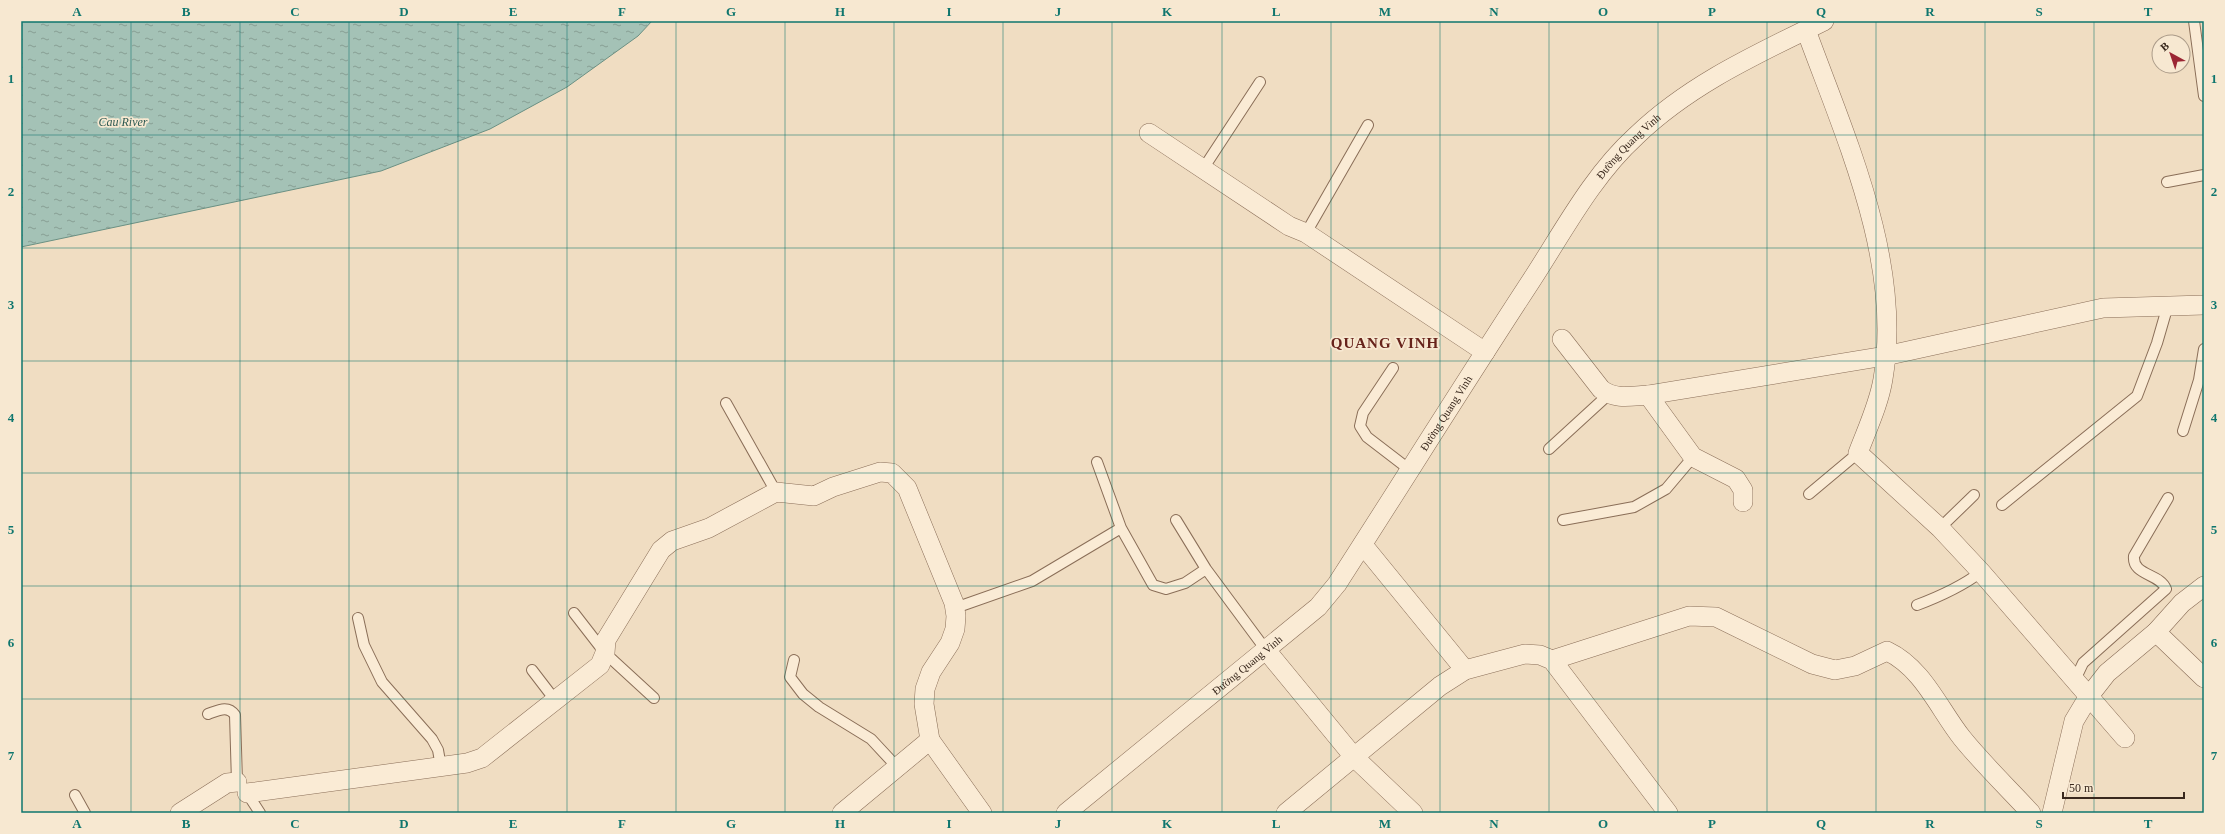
<svg xmlns="http://www.w3.org/2000/svg" width="2225" height="834" font-family="'Times New Roman',serif">
	<style>
		.water { fill: url(#water-ripples); stroke: #6b9083 }
		.lines { fill: none; stroke-linecap: round; stroke-linejoin: round }
		.service-casing { stroke: #8a6e58; stroke-width: 12 }
		.minor-casing { stroke: #8a6e58; stroke-width: 20 }
		.service { stroke: #faebd5; stroke-width: 10 }
		.minor { stroke: #faebd5; stroke-width: 19 }
		.grid { fill: none; stroke: #0f766e; stroke-width: 1; stroke-opacity: 0.55 }
		.labels { text-anchor: middle; dominant-baseline: central; stroke-width: 3.5; stroke-linejoin: round; paint-order: stroke }
		.street-label { font-size: 11px; fill: #39281d; stroke: #f7e8d1 }
		.water-label { font-size: 12px; font-style: italic; fill: #2c5952; stroke: #f7e8d1 }
		.district-label { font-size: 15px; font-weight: bold; letter-spacing: 1px; fill: #67231b; stroke: #f7e8d1 }
		.neatline { fill: none; stroke: #0f766e; stroke-width: 1.5 }
		.grid-label { font-size: 13px; text-anchor: middle; font-weight: bold; fill: #0f766e }
	</style>
	<defs>
		<pattern id="water-ripples" width="26" height="14" patternUnits="userSpaceOnUse"><rect width="26" height="14" fill="#a4c2b6"/><path d="M2 4q2-2 4 0t4 0M15 11q2-2 4 0t4 0" fill="none" stroke="#879e93"/></pattern>
	</defs>
	<rect width="100%" height="100%" fill="#f0ddc2"/>
	<path class="water" d="M21,21h631l-14,15 -71,51 -77,42 -109,42 -360,76z"/>
	<g class="lines">
		<g class="service-casing">
			<path id="service" d="M2194,21l10,75
				M1203,169l57,-87
				M2167,182l37,-7
				M1306,233l62,-108
				M1393,368l-30,45 -3,13 7,11 43,33
				M726,403l50,89
				M2183,431l16,-51 5,-31
				M1549,449l59,-54
				M1097,462l24,66 32,57 13,4 19,-6 21,-14
				M1809,494l49,-41
				M2002,505l135,-109 20,-53 11,-38
				M1176,520l30,49 60,81
				M1563,520l71,-13 32,-18 27,-32
				M1940,528l34,-33
				M1917,605c24,-9 44,-18 64,-33
				M955,608l77,-27 89,-53
				M574,613l31,40 49,45
				M358,618l6,27 18,37 50,57 6,11 3,17
				M794,660l-4,17 13,17 16,13 52,32 26,28
				M532,670l23,30
				M2075,680l8,-17 83,-74c-6,-16 -34,-13 -32,-33l34,-58
				M208,714c11,-4 20,-9 27,1l2,67 10,11 13,20
				M75,795l10,18"/>
		</g>
		<g class="minor-casing">
			<g id="minor">
				<path d="M1806,30c39,107 97,232 77,349 -4,25 -16,50 -25,74l82,75 41,44 144,166"/>
				<path d="M1149,133l140,93 17,7 179,119"/>
				<path d="M1562,339l39,50c14,11 30,7 47,6l45,62 43,22 7,11v12"/>
				<path d="M1648,395l237,-39 218,-48 101,-3"/>
				<path d="M1363,545l102,125"/>
				<path d="M2156,632l48,46"/>
				<path d="M1266,650l88,107 59,56"/>
				<path d="M1552,660l137,-44 27,1 96,47 23,6 20,-4 32,-15c36,17 52,58 75,87 21,26 46,50 69,75"/>
				<path d="M247,793l220,-30 15,-5 118,-93 5,-12 1,-13 55,-90 11,-9 37,-13 67,-36 38,4 19,-9 47,-15 12,1 15,15 47,115 2,13 -1,13 -5,14 -19,29 -6,17 -1,15 6,36 52,73"/>
				<path d="M180,813l47,-30 10,-1"/>
				<path d="M842,813l88,-73"/>
				<path id="s1" d="M1066,813l252,-206 19,-23c65,-101 128,-202 194,-303 32,-49 61,-105 105,-145 54,-52 121,-82 188,-115"/>
				<path d="M1286,813l154,-127 25,-16 60,-16 15,1 12,5 116,153"/>
				<path d="M2052,813l22,-92 15,-25 18,-23 49,-41 26,-29 22,-17"/>
			</g>
		</g>
		<use href="#service" class="service"/>
		<use href="#minor" class="minor"/>
	</g>
	<path class="grid" d="M131,21v792M240,21v792M349,21v792M458,21v792M567,21v792M676,21v792M785,21v792M894,21v792M1003,21v792M1112,21v792M1222,21v792M1331,21v792M1440,21v792M1549,21v792M1658,21v792M1767,21v792M1876,21v792M1985,21v792M2094,21v792M21,135h2183M21,248h2183M21,361h2183M21,473h2183M21,586h2183M21,699h2183"/>
	<g class="labels">
		<g class="street-label">
			<text stroke="none"><textPath href="#s1" startOffset="882">Đường Quang Vinh</textPath></text>
			<text stroke="none"><textPath href="#s1" startOffset="558">Đường Quang Vinh</textPath></text>
			<text stroke="none"><textPath href="#s1" startOffset="234">Đường Quang Vinh</textPath></text>
		</g>
		<g class="water-label">
			<text x="123" y="122">Cau River</text>
		</g>
		<g class="district-label">
			<text x="1385" y="343">QUANG VINH</text>
		</g>
	</g>
	<rect width="2225" height="834" fill="none" stroke="#f7e8d1" stroke-width="44"/>
	<g transform="translate(2171 54) rotate(320)"><circle r="19" fill="#f7e8d1" stroke="#ab9b89"/>
	<path d="M0-3L7 15L0 10L-7 15Z" fill="#9b2633"/>
	<text y="-6" font-size="11" font-weight="bold" text-anchor="middle" fill="#39281d">B</text>
	</g>
	<path d="M2063 792v6h121v-6" fill="none" stroke="#39281d" stroke-width="2"/>
	<text x="2069" y="792" font-size="12" fill="#39281d" stroke="#f7e8d1" stroke-width="3" paint-order="stroke">50 m</text>
	<rect x="22" y="22" width="2181" height="790" class="neatline"/>
	<g class="grid-label">
		<text x="77" y="16">A</text>
		<text x="186" y="16">B</text>
		<text x="295" y="16">C</text>
		<text x="404" y="16">D</text>
		<text x="513" y="16">E</text>
		<text x="622" y="16">F</text>
		<text x="731" y="16">G</text>
		<text x="840" y="16">H</text>
		<text x="949" y="16">I</text>
		<text x="1058" y="16">J</text>
		<text x="1167" y="16">K</text>
		<text x="1276" y="16">L</text>
		<text x="1385" y="16">M</text>
		<text x="1494" y="16">N</text>
		<text x="1603" y="16">O</text>
		<text x="1712" y="16">P</text>
		<text x="1821" y="16">Q</text>
		<text x="1930" y="16">R</text>
		<text x="2039" y="16">S</text>
		<text x="2148" y="16">T</text>
		<text x="11" y="83">1</text>
		<text x="2214" y="83">1</text>
		<text x="11" y="196">2</text>
		<text x="2214" y="196">2</text>
		<text x="11" y="309">3</text>
		<text x="2214" y="309">3</text>
		<text x="11" y="422">4</text>
		<text x="2214" y="422">4</text>
		<text x="11" y="534">5</text>
		<text x="2214" y="534">5</text>
		<text x="11" y="647">6</text>
		<text x="2214" y="647">6</text>
		<text x="11" y="760">7</text>
		<text x="2214" y="760">7</text>
		<text x="77" y="828">A</text>
		<text x="186" y="828">B</text>
		<text x="295" y="828">C</text>
		<text x="404" y="828">D</text>
		<text x="513" y="828">E</text>
		<text x="622" y="828">F</text>
		<text x="731" y="828">G</text>
		<text x="840" y="828">H</text>
		<text x="949" y="828">I</text>
		<text x="1058" y="828">J</text>
		<text x="1167" y="828">K</text>
		<text x="1276" y="828">L</text>
		<text x="1385" y="828">M</text>
		<text x="1494" y="828">N</text>
		<text x="1603" y="828">O</text>
		<text x="1712" y="828">P</text>
		<text x="1821" y="828">Q</text>
		<text x="1930" y="828">R</text>
		<text x="2039" y="828">S</text>
		<text x="2148" y="828">T</text>
	</g>
</svg>
